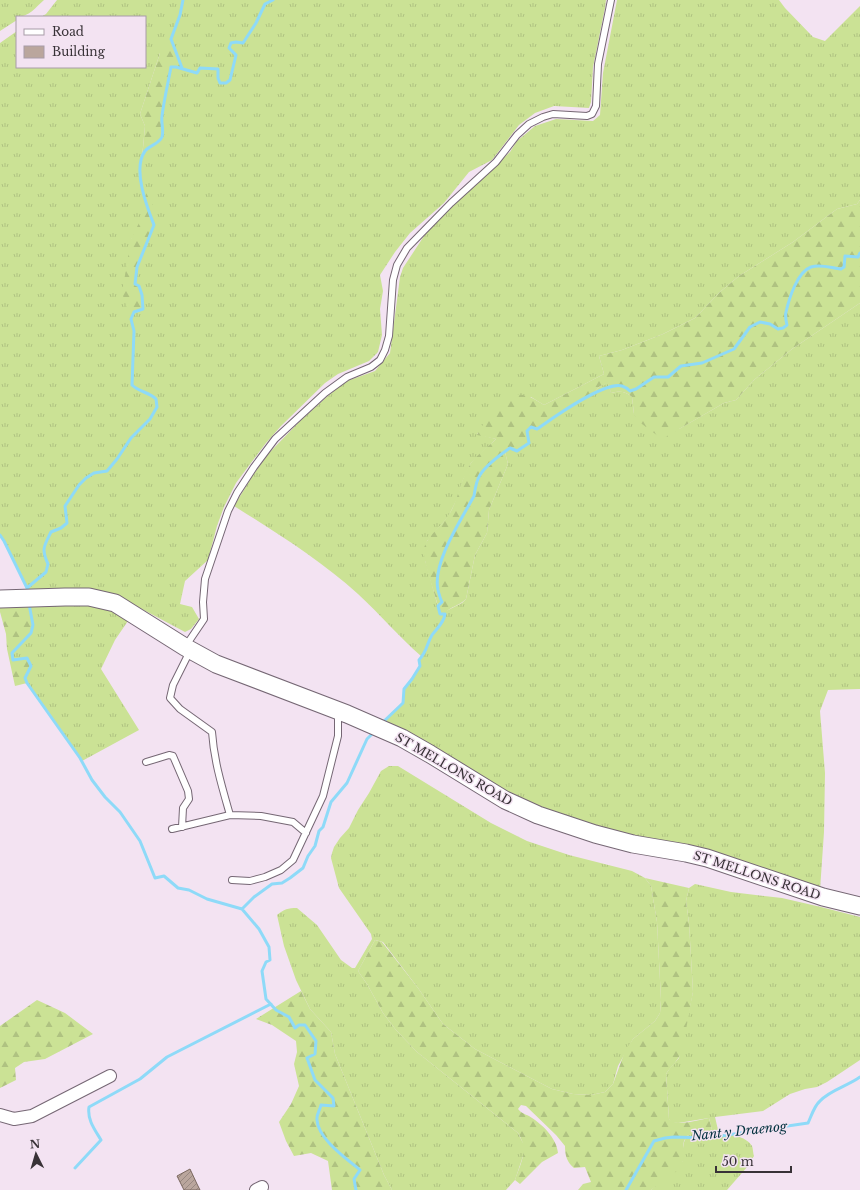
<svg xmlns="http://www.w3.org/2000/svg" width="860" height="1190" font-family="'Libre Baskerville',serif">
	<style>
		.grass { fill: url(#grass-tufts); fill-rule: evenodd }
		.forest { fill: url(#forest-firs) }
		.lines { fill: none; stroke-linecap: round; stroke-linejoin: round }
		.stream { stroke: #8edaf8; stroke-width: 3 }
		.building { fill: url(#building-hatch); stroke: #7b6960 }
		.lane-casing { stroke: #756774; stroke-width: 8 }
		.street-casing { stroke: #756774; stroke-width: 14 }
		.secondary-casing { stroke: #756774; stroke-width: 19 }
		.lane { stroke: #fff; stroke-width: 6 }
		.street { stroke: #fff; stroke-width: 12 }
		.secondary { stroke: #fff; stroke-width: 17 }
		.labels { text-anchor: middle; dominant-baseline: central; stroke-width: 3; stroke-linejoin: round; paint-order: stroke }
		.street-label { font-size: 12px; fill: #383237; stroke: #f3e3f2 }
		.water-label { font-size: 13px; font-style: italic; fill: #002f3d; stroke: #f3e3f2 }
	</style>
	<defs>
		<pattern id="grass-tufts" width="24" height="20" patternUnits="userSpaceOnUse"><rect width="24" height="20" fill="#cbe295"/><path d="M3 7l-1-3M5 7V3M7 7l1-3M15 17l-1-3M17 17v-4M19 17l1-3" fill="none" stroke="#afc281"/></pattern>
		<pattern id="forest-firs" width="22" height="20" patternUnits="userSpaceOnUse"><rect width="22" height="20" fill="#cbe295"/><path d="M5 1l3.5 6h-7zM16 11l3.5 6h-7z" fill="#afc281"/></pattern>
		<pattern id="building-hatch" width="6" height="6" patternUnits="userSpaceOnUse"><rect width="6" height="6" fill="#baa69d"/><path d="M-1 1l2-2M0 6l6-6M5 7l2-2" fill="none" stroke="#988881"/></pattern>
	</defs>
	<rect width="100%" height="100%" fill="#f3e3f2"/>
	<path class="grass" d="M0,0h44c-8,7 -15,17 -27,17v3l-17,11z
		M57,0h549l-1,8 -12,59 -2,35 -2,6 -35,-2 -19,7 -16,12 -27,35 -23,12 -25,31 -34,30 -15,19 -15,23 3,16 -3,18 2,26 -4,17 -9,9 -31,13 -13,9 -44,43 -15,17 -30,40 -12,24 -7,19 -9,34 -23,21 -5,23 12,3 7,12 -8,10 -6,3 -62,-33 -95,-6c-2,-13 -20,-46 -28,-58v-492l17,-12v36h128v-50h-104l5,-3zM160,53l21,15 -10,-1 -10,50 2,19 -3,5 -14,9 -4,8 3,-32 -5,-12zM154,225l-17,42 -2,17 8,25 -9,3 -3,-73z
		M617,0h162l6,8 28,29 12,4 35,-35v194l-3,4 -20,5 -44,33 -54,34 -19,16 -25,26 -32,16 -41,16 -23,6 5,18 -60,31 -13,-8 -54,37 19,5 -25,24 -8,17 -6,19 -9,18 -21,24 -2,19 15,54 22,-11 4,-4 9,-44 12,-22 2,-23 19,-46 -3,-12 26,-25 62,-33 7,-8 8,-3 3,10c9,-2 14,-2 21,4l2,17 45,15 45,-26 12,-3 18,-20 38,-31 68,-46v386l-32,1 -8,21 5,62 -1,59 -4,58 -206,-57 -91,-30 -141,-80 21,-20 1,-14 8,-10 8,-13 -1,-6 2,-4c-22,-19 -41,-42 -63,-62 -38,-34 -81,-61 -124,-88l19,-31 16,-22 32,-33 29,-26 17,-13 28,-10 15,-18 10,-76 3,-9 25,-38 39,-39 43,-39 7,-11 18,-15 21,-7 37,2 7,-6 3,-42z
		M83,600l47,18 -15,22 -14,29 38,61 -57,31 -34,-50 -21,-28 -2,-5 -3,-20 -9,2 -1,-7 3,-5 15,-34 -1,-10z
		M389,766h9l93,57 36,18 42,14 63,16 13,7 6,8 6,36 4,78 -1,13 -5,8 -22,18 -15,27 -5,18 -8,8 -14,3 -18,-1 -21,-5 -77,-40 -32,-25 -25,-36 -35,-46 -8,-2 -17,31 9,13 16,29 13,17 21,22 101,81 6,12v8l-9,27 -9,10h-114l-8,-15 -49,-121 -4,-22 -21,-23 -14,-29 -12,-34 -7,-31c7,-6 11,-7 20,-7l20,17 24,35 11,8h3l17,-29 -1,-5 -32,-46 -8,-30 1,-5 2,-6 6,-9 9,-10 9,-18 11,-17 12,-22z
		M695,884l36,8 51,6 39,9 39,10v143l-33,22 -10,5 -12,2 -15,5 -27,17 -48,6 4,17c11,1 26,1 33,12 1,2 1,7 2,10l-6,10 -21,24h-76l32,-29c-1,-26 3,-31 30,-27l-4,-16 -31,5 -7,-1 -2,-3 -3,-45 4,-6 9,-10 14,-66 -4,-69 -3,-22 3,-13z"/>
	<path class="forest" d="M171,39l11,30 -6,-2h-5l-10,50 2,19 -3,5 -14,9 -4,9 3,-33 -5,-12 20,-61z
		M142,185l14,27 -2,13 -17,42 -2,17 4,2 3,9 1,14 -9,3 -3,7 -9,-26 9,-54 16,-32z
		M860,200v103l-68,46 -38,31 -18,20 -12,3 -62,36 -24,-18 -4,-7 -2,-17c-7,-6 -12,-6 -21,-4l-3,-9 -8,2 -7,8 -10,4 -46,31 -6,-1 -4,3 2,12 -12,8 -7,-3 -5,4 3,12 -19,46 -2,23 -12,22 -9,44c-7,7 -15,7 -22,15h-4c-3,-16 -18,-53 -16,-66 3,-12 17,-21 24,-32 11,-16 12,-37 23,-53 7,-9 17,-16 25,-24l-19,-4c13,-21 23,-50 53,-38 5,2 9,5 14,8l60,-31 -5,-18 23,-6 41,-16 32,-16 25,-26 19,-16 54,-34 44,-33 20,-5z
		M0,604h29l4,21 -2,8 -19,20 1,7 14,-2 4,8 -6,12 2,5 -12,3 -8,-37 -1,-15 -6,-22z
		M645,878l44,10 -3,13 3,22 4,69 -11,59c-3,9 -11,15 -16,23l3,45c7,8 30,1 40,-1l4,16 -19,-1 -7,3 -3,5 -1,5v15l-2,7 -30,22h-73l5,-6 8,-2 -6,-15 -11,1c-7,-6 -9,-12 -9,-22l-9,-11 -30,-29 -5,-1 -3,4c3,4 7,5 11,7 12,7 28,22 29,37l-16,9 -22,22 -5,-4c6,-18 14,-30 3,-47l-101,-81 -21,-22 -13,-17 -16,-29 -9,-13 17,-31 7,2 36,46 25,36 32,25 77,40 21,5 18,1 14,-3 8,-8 12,-33 8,-12 22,-18 5,-8 1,-13 -4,-78 -6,-36z
		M301,991l9,18 21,23 4,22 49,121 8,15h-60l-4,-29 -17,-8 -17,3 -8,-15 -7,-19 12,-18 8,-18 -5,-22 3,-12 -1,-11 -24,-16 -16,-6z
		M37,1000l28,13 28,21 -48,25 -21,3 -9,6 1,12 -16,8v-62z"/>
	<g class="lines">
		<path class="stream" d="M182,68l-11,-29 9,-24 3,-15
			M0,535l4,6 23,47
			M28,593l-1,-5 19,-16 2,-8c-7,-15 -4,-18 3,-32l10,-4 6,-5 -2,-17 14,-21 7,-7 8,-5 13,-2 10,-12 14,-21 19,-19 7,-12 -1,-8c-7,-7 -17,-7 -24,-14l2,-54 -3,-12 3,-7 9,-3 -1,-14 -3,-9 -4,-2 2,-17 17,-42c-7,-18 -22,-56 -9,-74 5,-6 14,-7 17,-14 2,-6 -1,-14 0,-21 2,-16 6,-33 9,-49h5l21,6 3,-5 18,1v9l2,5h6l4,-3 6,-25 -7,-7 2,-5 5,-1 7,1 13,-20 9,-19 8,-4
			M29,604l4,21 -2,8 -19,20 1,7 14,-2 4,8 -6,12 2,5 53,75 12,22 13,17 15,15 20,29 15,37 9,-2 14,12 11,2 18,9 35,10
			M382,723l21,-20 1,-14 8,-10 8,-13 -1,-6c9,-10 7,-15 13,-25 5,-7 12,-12 13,-21h-5l-2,-8 4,-4c-2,-4 -3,-8 -4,-12 -6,-27 23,-70 36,-94 1,-7 2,-15 6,-21 7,-11 20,-20 30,-27l7,3 12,-8 -2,-12 4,-4 6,2c16,-11 67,-48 85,-43 3,1 6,3 8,5l6,-2 18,-12h14l13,-11 21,-3 32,-14 16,-22 10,-5 10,2 8,5 5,-1 4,-3c-1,-4 -2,-9 -1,-13 3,-13 11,-40 25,-45 10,-3 20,1 30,2l3,-2 1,-11 13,1 2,-4
			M75,1168l26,-28c-6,-10 -14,-20 -12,-33l51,-28 27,-22 104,-53
			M356,1190l-2,-11 6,-9c-13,-11 -42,-31 -43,-50 -1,-5 3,-10 4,-15l13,1 -1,-8 -18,-18 -8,-22 8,-4 1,-13 -11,-16h-6l-4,3 -6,-11 -13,-7 -10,-11 -4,-28 4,-9 4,-2 -1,-13 -10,-18 -17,-20 12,-12 18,-13 10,-1 8,-5 13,-10 5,-12 7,-10 4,-15 4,-4 8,-25 16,-19 20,-44 7,-7
			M626,1190l28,-49 11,-3 9,-1 33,1 101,-15c3,-6 6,-17 12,-22 10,-11 28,-15 40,-24"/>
	</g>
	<path class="building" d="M190,1169l7,15 3,6h-16l-7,-14z"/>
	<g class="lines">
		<g class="lane-casing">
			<path id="lane" d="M146,762l23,-7 4,1 15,35 1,8 -6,9 -1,19
				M172,829l58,-14
				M306,833l-13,-11 -32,-6 -31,-1c-8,-28 -16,-54 -18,-83l-32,-23 -10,-11 3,-13 14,-28 -2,-10 19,-28 -1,-17 2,-23 23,-68 9,-18 17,-26 21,-28 50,-46 22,-16 24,-10 9,-7 5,-10 4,-14 4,-56 4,-15 10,-17 44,-45 45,-41 21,-27 12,-11 14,-7 10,-3 34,2 5,-2 4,-8 2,-42 13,-64
				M232,880l18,1 15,-4 16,-7 12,-10 30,-64 15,-60v-23"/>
		</g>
		<g class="street-casing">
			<path id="street" d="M0,1115l14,4 18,-3 78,-40
				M256,1190l6,-3"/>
		</g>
		<g class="secondary-casing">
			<path id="secondary" d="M0,599l65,-2h24l26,6 70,44 31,17 131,50 55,24 28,16 75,46 33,15 57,19 38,10 53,9 21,5 116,39 37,9"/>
		</g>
		<use href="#lane" class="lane"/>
		<use href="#street" class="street"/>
		<use href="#secondary" class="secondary"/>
	</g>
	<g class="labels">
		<g class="street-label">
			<text transform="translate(454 769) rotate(30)">ST MELLONS ROAD</text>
			<text transform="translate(757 875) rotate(18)">ST MELLONS ROAD</text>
		</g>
		<g class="water-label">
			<text transform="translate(739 1131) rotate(-6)">Nant y Draenog</text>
		</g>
	</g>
	<rect x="16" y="16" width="130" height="52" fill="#f3e3f2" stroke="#a89ca7"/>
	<rect x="24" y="29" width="20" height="6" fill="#ffffff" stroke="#a89ca7"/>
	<text x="52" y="36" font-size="12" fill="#383237">Road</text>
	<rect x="24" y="46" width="20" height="12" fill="#baa69d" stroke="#a89ca7"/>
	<text x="52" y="56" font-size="12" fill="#383237">Building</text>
	<g transform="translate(36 1154) rotate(355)" stroke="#f3e3f2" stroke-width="3" paint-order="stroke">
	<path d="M0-3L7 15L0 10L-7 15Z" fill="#383237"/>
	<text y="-6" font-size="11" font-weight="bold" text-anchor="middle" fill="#383237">N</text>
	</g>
	<path d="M716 1166v6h75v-6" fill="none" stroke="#383237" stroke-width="2"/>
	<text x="722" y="1166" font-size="12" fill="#383237" stroke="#f3e3f2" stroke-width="3" paint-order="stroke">50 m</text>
</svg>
